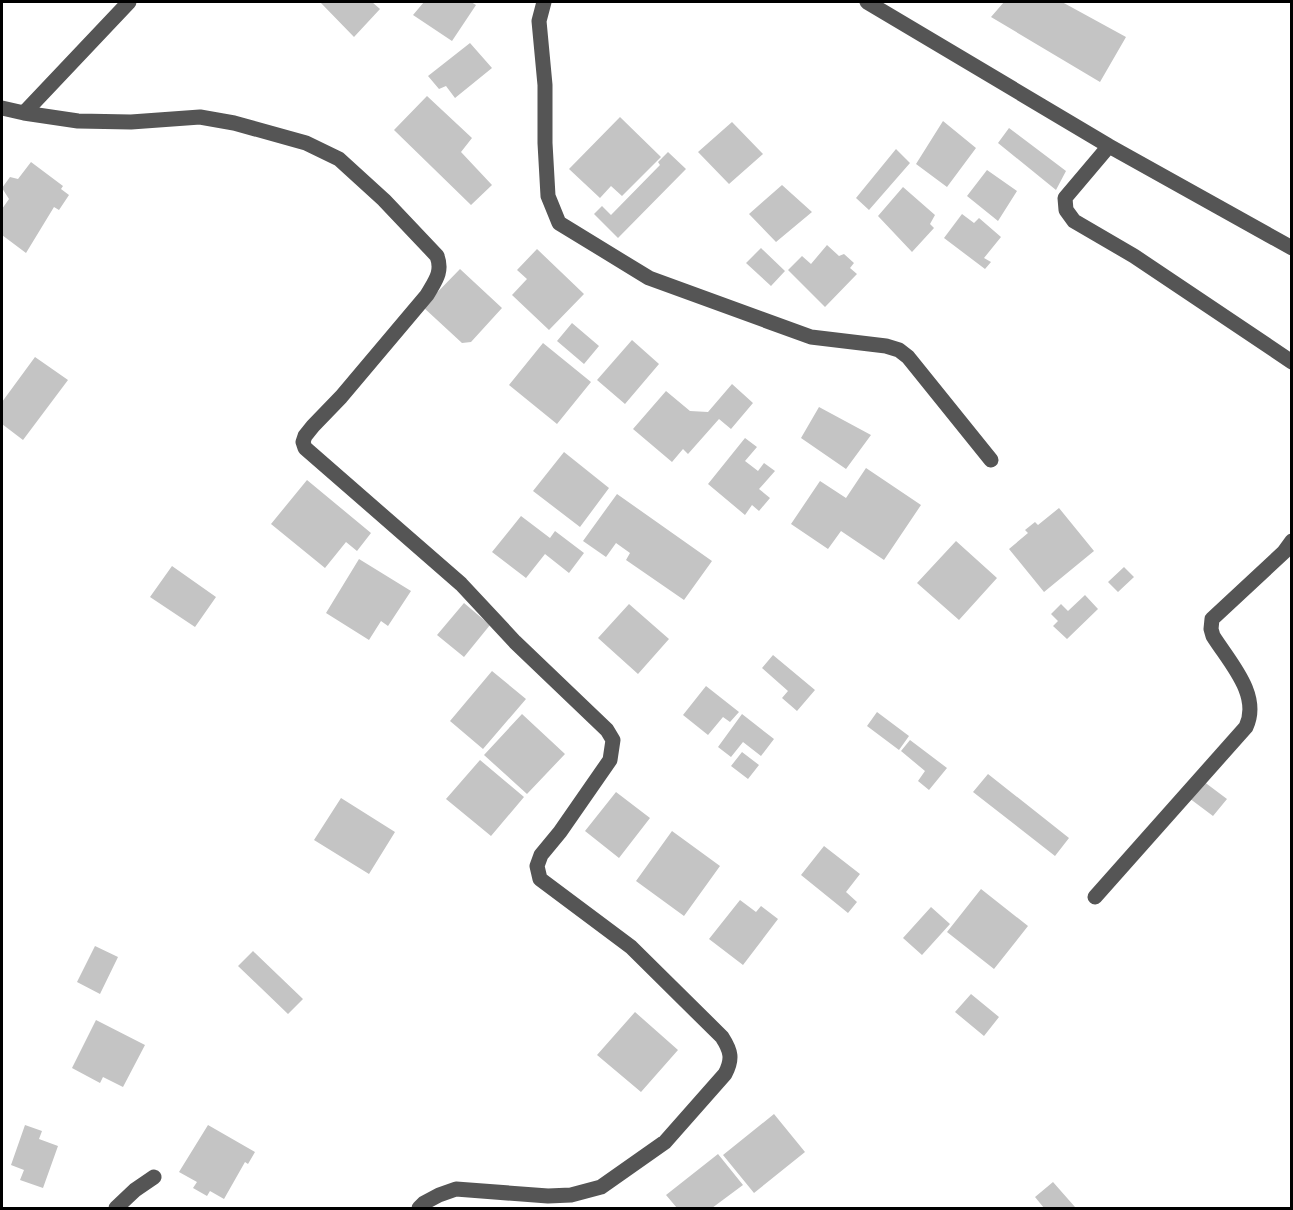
<svg xmlns="http://www.w3.org/2000/svg" width="1293" height="1210" font-family="Poppins,sans-serif">
	<style>
		.building { fill: #c4c4c4 }
		.lines { fill: none; stroke-linecap: round; stroke-linejoin: round }
		.minor { stroke: #555; stroke-width: 15 }
	</style>
	<rect width="100%" height="100%" fill="#fff"/>
	<path class="building" d="M320,2h52l8,7 -26,28z
		M424,2h47l5,3 -24,36 -39,-26z
		M1004,2h58l64,35 -26,45 -109,-65z
		M470,43l22,25 -37,30 -9,-12 -7,3 -11,-13z
		M427,96l45,42 -11,14 31,33 -21,20 -77,-75z
		M620,117l41,40 -39,39 -11,-10 -11,12 -31,-29z
		M943,121l33,27 -29,39 -31,-23z
		M732,122l31,32 -34,30 -31,-32z
		M1009,128l57,43 -10,19 -58,-47z
		M896,149l14,14 -41,47 -13,-12z
		M668,152l18,17 -68,69 -24,-24 8,-8 9,9 49,-50 -2,-3z
		M31,162l32,24 -2,3 8,6 -10,15 -5,-3 -28,46 -24,-18v-26l7,-10 -7,-11 8,-11 8,2z
		M987,170l30,21 -19,30 -31,-25z
		M782,185l30,27 -36,30 -27,-28z
		M903,187l32,28 -5,9 4,4 -22,24 -34,-36z
		M962,214l12,9 5,-5 22,19 -17,21 7,4 -6,7 -41,-31z
		M827,245l12,11 5,-2 10,9 -4,5 7,6 -32,33 -37,-37 14,-14 9,8z
		M761,248l24,23 -14,15 -25,-23z
		M537,249l47,45 -35,36 -37,-35 15,-16 -10,-9z
		M460,269l42,39 -31,34 -9,1 -39,-36z
		M572,323l27,23 -15,18 -27,-23z
		M632,340l27,24 -34,40 -28,-24z
		M543,343l48,39 -34,42 -48,-39z
		M35,357l33,23 -45,60 -21,-16v-22z
		M732,384l21,19 -22,26 -12,-10 -31,35 -5,-5 -11,13 -39,-33 33,-38 24,20 18,1z
		M819,407l52,28 -25,34 -45,-31z
		M745,438l12,9 -12,14 13,10 6,-8 11,8 -16,18 11,9 -11,13 -7,-6 -7,10 -37,-31z
		M564,452l45,36 -29,39 -47,-36z
		M866,468l55,37 -37,55 -43,-29 -13,18 -37,-25 29,-43 26,17z
		M307,480l64,53 -14,18 -11,-9 -21,26 -54,-44z
		M617,494l95,67 -28,39 -58,-40 4,-7 -14,-10 -10,14 -23,-16z
		M1059,508l35,43 -50,41 -35,-43 19,-16 -3,-3 10,-8 3,3z
		M521,516l29,22 5,-7 29,22 -15,20 -24,-19 -19,24 -34,-26z
		M956,541l41,37 -38,42 -42,-37z
		M359,559l52,32 -23,35 -7,-5 -12,19 -43,-27z
		M172,566l44,31 -21,30 -45,-30z
		M1124,567l10,10 -16,15 -10,-10z
		M1085,595l13,14 -31,30 -14,-13 5,-5 -7,-7 10,-10 7,7z
		M464,603l26,22 -26,32 -27,-22z
		M629,604l40,35 -31,35 -40,-36z
		M773,655l42,35 -18,21 -15,-13 6,-7 -26,-23z
		M492,671l34,28 -43,50 -33,-28z
		M706,686l33,26 -9,10 -7,-5 -15,18 -25,-20z
		M877,712l32,24 -10,14 -32,-24z
		M522,714l43,40 -38,40 -43,-39z
		M742,714l32,25 -13,17 -18,-14 -12,15 -13,-10z
		M910,740l37,28 -18,22 -11,-9 7,-10 -24,-20z
		M742,752l17,13 -11,14 -17,-13z
		M480,760l44,37 -33,39 -45,-37z
		M988,774l81,64 -14,18 -82,-64z
		M1203,781l24,18 -14,17 -24,-18z
		M616,792l34,26 -31,40 -34,-27z
		M341,798l54,34 -26,42 -55,-34z
		M672,831l48,35 -36,50 -48,-35z
		M824,846l36,28 -14,18 11,10 -9,11 -47,-38z
		M981,889l47,37 -34,43 -47,-37z
		M740,900l16,12 5,-6 17,13 -35,46 -34,-26z
		M931,907l19,17 -28,31 -19,-17z
		M95,946l23,11 -18,37 -23,-12z
		M253,951l50,48 -15,15 -50,-48z
		M971,994l28,23 -15,19 -29,-24z
		M635,1012l43,38 -37,42 -44,-37z
		M96,1020l49,25 -22,42 -20,-10 -3,6 -28,-15z
		M774,1114l31,38 -51,41 -31,-38z
		M25,1125l17,6 -3,8 19,7 -15,42 -23,-8 4,-10 -13,-5z
		M208,1125l47,27 -7,12 -3,-2 -21,37 -14,-8 -3,5 -14,-8 4,-6 -18,-10z
		M718,1154l25,31 -31,23h-35l-11,-13z
		M1053,1182l22,25 -2,1h-29l-9,-11z"/>
	<g class="lines">
		<path class="minor" d="M544,2l-5,19 6,64v58l3,53 11,27 90,55 162,59 75,9 13,4 9,7 83,103
			M867,2l242,144 183,102
			M2,108l22,5 105,-111
			M24,113l54,8 53,1 69,-5 34,6 72,20 33,16 45,41 53,56c6,16 -2,25 -10,39l-86,102 -28,29 -8,10 -2,6 2,6 156,136 54,58 92,88 6,10 -3,20 -50,72 -19,23 -4,11 3,13 91,68 91,90c9,14 11,22 3,37l-60,68 -64,45 -30,8 -23,1 -92,-7 -17,6 -15,8 -5,5
			M1109,146l-44,52 1,12 8,11 60,35 158,106
			M1095,897l151,-170c15,-32 -16,-64 -33,-91l-2,-7 1,-10 72,-67 8,-11
			M116,1208l19,-18 19,-13"/>
	</g>
	<rect width="1293" height="1210" fill="none" stroke="#000000" stroke-width="6"/>
</svg>
